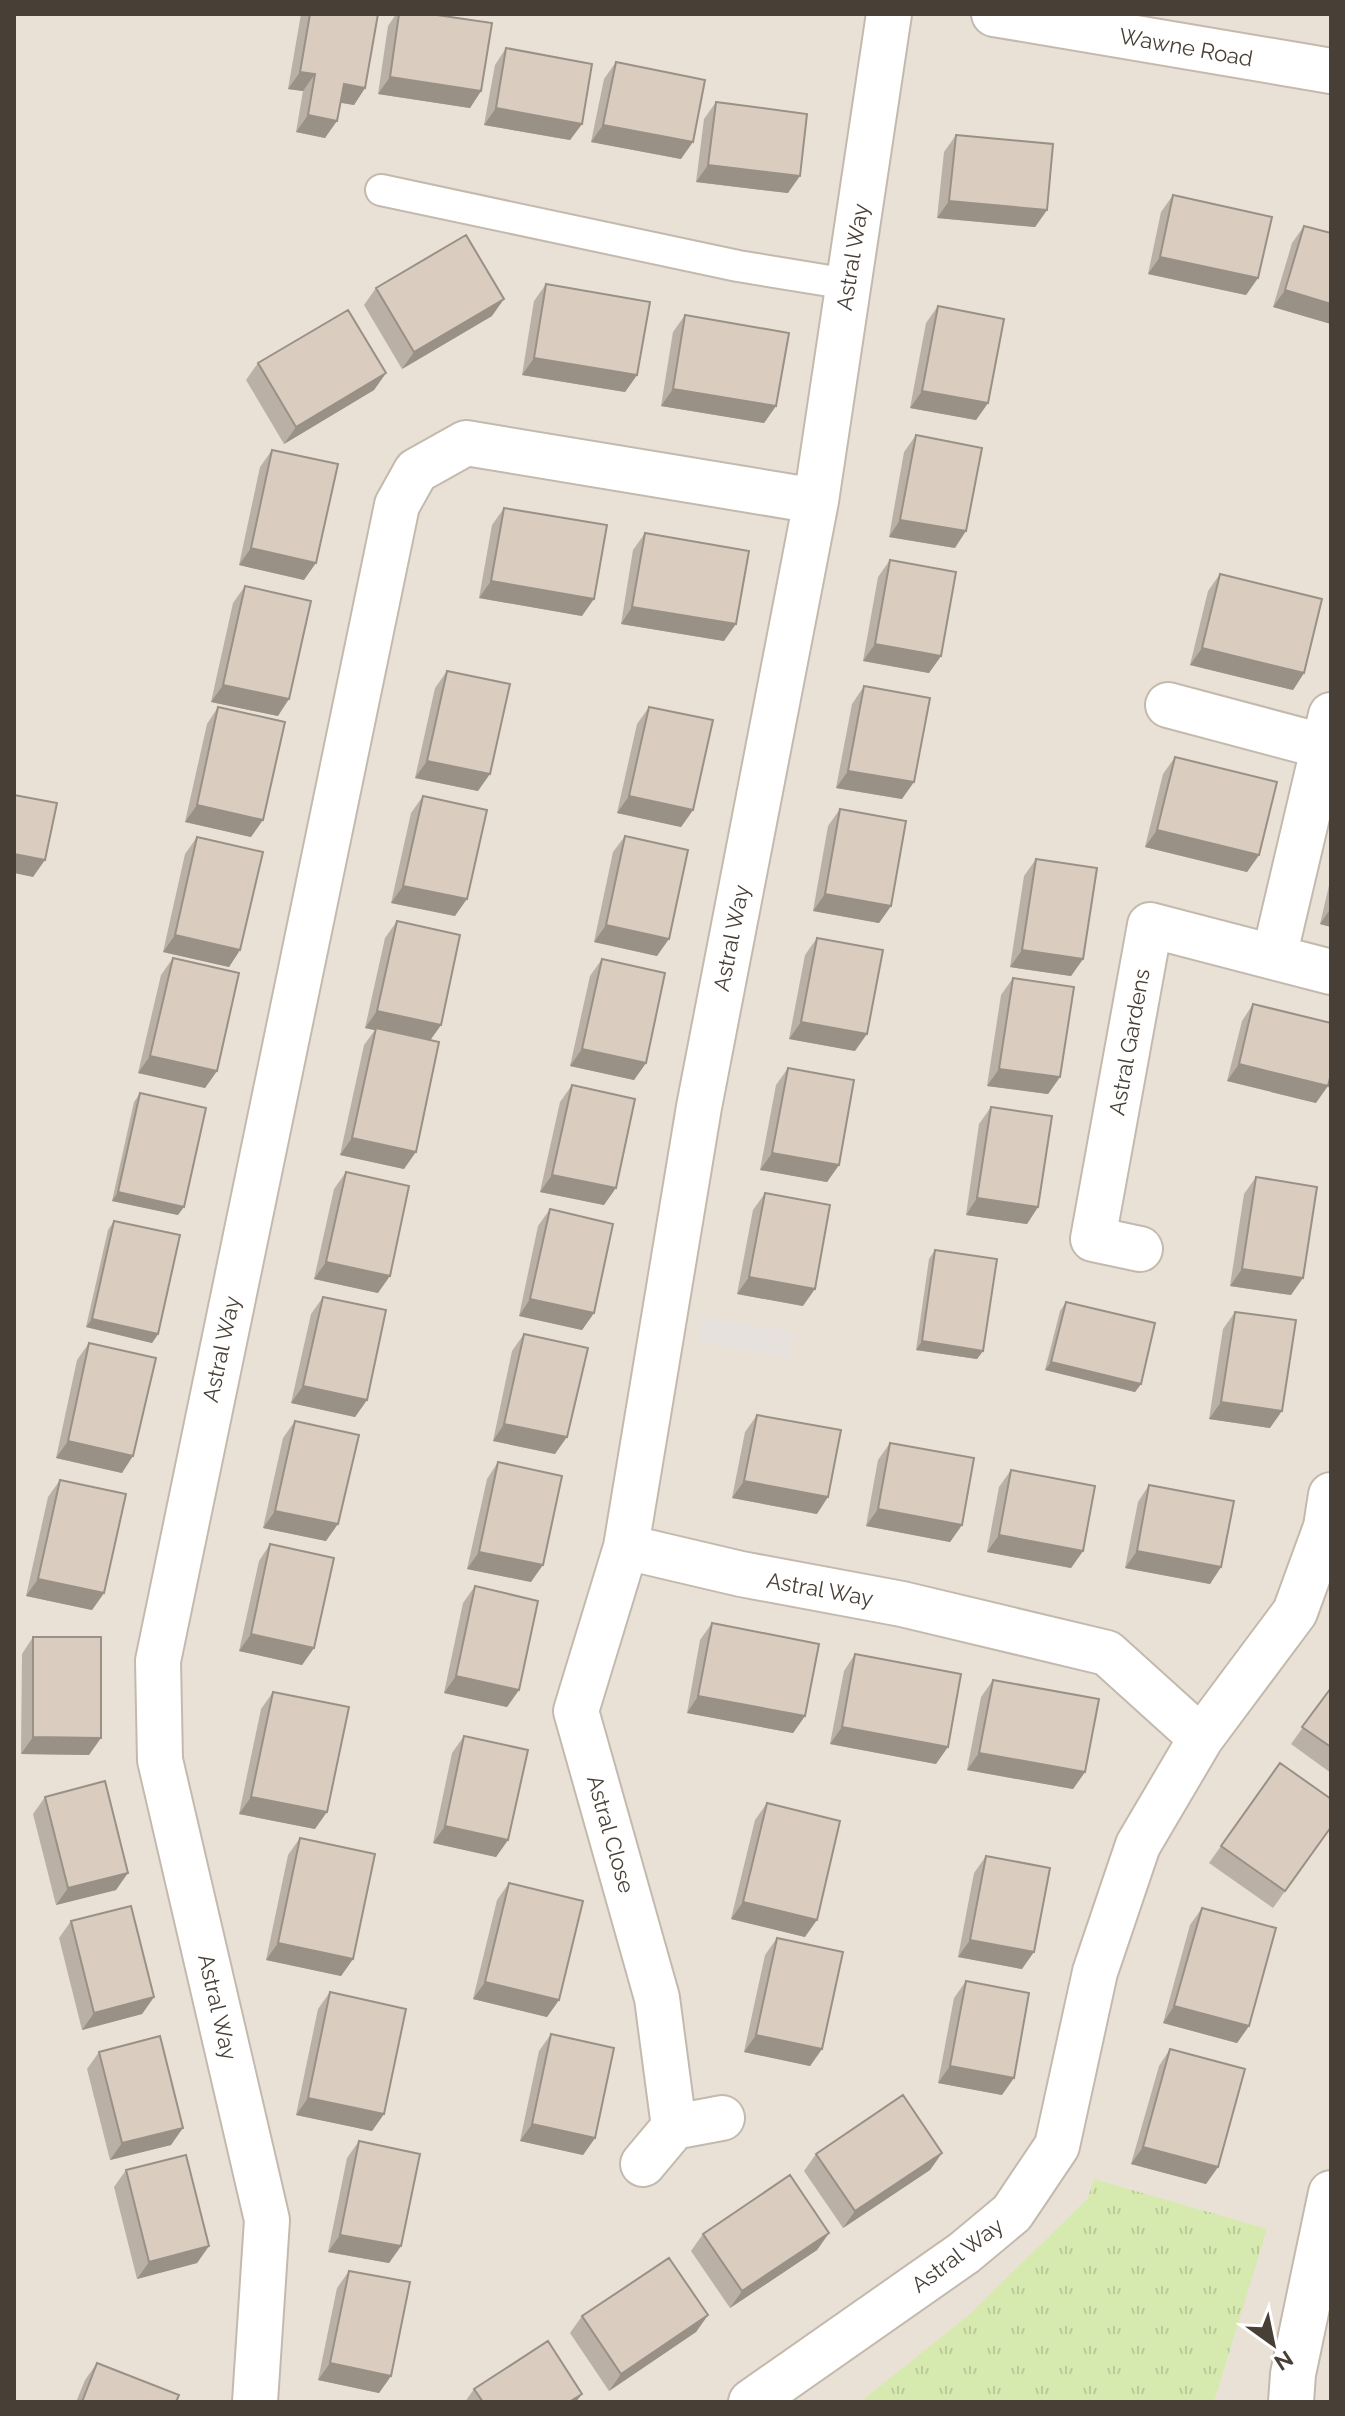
<svg xmlns="http://www.w3.org/2000/svg" width="1345" height="2416" font-family="Raleway,sans-serif">
	<style>
		.residential { fill: #e9e1d6 }
		.industrial { fill: #e7e1dd }
		.grass { fill: url(#grass-tufts) }
		.lines { fill: none; stroke-linecap: round; stroke-linejoin: round }
		.service-casing { stroke: #c4b9ad; stroke-width: 34 }
		.minor-casing { stroke: #c4b9ad; stroke-width: 48 }
		.tertiary-casing { stroke: #c4b9ad; stroke-width: 48 }
		.service { stroke: #fff; stroke-width: 30 }
		.minor { stroke: #fff; stroke-width: 44 }
		.tertiary { stroke: #fff; stroke-width: 44 }
		.wall { fill: #bbb0a5 }
		.shaded-wall { fill: #999086 }
		.building { fill: #dacdc0; stroke: #999086; stroke-width: 2 }
		.labels { text-anchor: middle; dominant-baseline: central; stroke-width: 6; stroke-linejoin: round; paint-order: stroke }
		.street-label { font-size: 22px; fill: #483f36; stroke: #fff }
	</style>
	<defs>
		<pattern id="grass-tufts" width="24" height="20" patternUnits="userSpaceOnUse" patternTransform="scale(2)"><rect width="24" height="20" fill="#d6eab0"/><path d="M3 7l-1-3M5 7V3M7 7l1-3M15 17l-1-3M17 17v-4M19 17l1-3" fill="none" stroke="#b9ca98"/></pattern>
	</defs>
	<rect width="100%" height="100%" fill="#f5efe8"/>
	<path class="residential" d="M14,14h1317v2388h-1317z"/>
	<path class="industrial" d="M701,1316l93,16 -5,26 -92,-16z"/>
	<path class="grass" d="M1094,2179l173,50 -53,173h-354l110,-88 118,-116z"/>
	<g class="lines">
		<g class="service-casing">
			<path id="service" d="M381,190l357,76 110,18"/>
		</g>
		<g class="minor-casing">
			<path id="minor" d="M1168,705l154,41
				M1274,957l57,-242
				M1140,1249l-47,-10 57,-314 181,47
				M626,1547l115,27 161,30 205,49 94,85 -63,107 -43,127 -38,174 -45,67 -48,40 -213,149
				M1201,1738l94,-126 31,-85 5,-32
				M674,2127l-17,-129 -81,-287 50,-164 73,-440 117,-606 73,-487
				M643,2164l31,-37 48,-9
				M255,2402l12,-182 -107,-460 -2,-99 239,-1156 19,-34 50,-28 350,58
				M1291,2402l2,-28 38,-181"/>
		</g>
		<g class="tertiary-casing">
			<path id="tertiary" d="M994,14l337,57"/>
		</g>
		<use href="#service" class="service"/>
		<use href="#minor" class="minor"/>
		<use href="#tertiary" class="tertiary"/>
	</g>
	<path class="wall" d="M301,14h77l-13,74 -11,17 -13,-2 -16,35 -29,-6 7,-41 -15,-2z
		M396,14h34l51,77 -11,17 -92,-14 10,-68z
		M506,48l76,76 -12,16 -86,-15 11,-60z
		M616,62l65,97 -90,-17 13,-63z
		M716,102l72,91 -92,-11 8,-63z
		M956,135l91,75 -12,17 -98,-9 7,-66z
		M1173,195l85,83 -12,17 -98,-21 13,-62z
		M1304,226l27,7v91l-58,-17 19,-64z
		M546,284l91,91 -12,17 -103,-17 12,-74z
		M376,288l116,28 -90,53 -38,-64z
		M938,306l50,97 -12,17 -66,-12 16,-85z
		M685,315l91,91 -12,17 -103,-17 12,-74z
		M258,363l128,10 -12,17 -90,54 -38,-64z
		M916,435l39,113 -66,-11 15,-85z
		M272,450l32,130 -65,-15 21,-98z
		M504,508l78,108 -103,-18 13,-73z
		M645,533l79,108 -103,-17 12,-74z
		M890,560l51,96 -12,17 -66,-12 15,-84z
		M1220,574l84,99 -11,17 -103,-25 18,-74z
		M245,586l33,130 -67,-14 22,-99z
		M447,671l31,120 -63,-13 20,-90z
		M864,686l38,113 -66,-11 16,-84z
		M218,707l33,130 -66,-15 22,-98z
		M649,707l44,103 -12,17 -64,-14 20,-89z
		M1175,757l84,98 -12,17 -102,-25 18,-73z
		M423,796l32,120 -64,-13 20,-90z
		M840,809l51,97 -12,17 -66,-12 15,-85z
		M625,836l32,120 -63,-14 19,-90z
		M197,837l43,113 -11,17 -66,-15 22,-98z
		M1036,859l47,100 -12,17 -61,-9 14,-91z
		M1331,877v50l-11,-3z
		M397,921l44,104 -11,15 -26,129 -64,-14 24,-110 11,-15 -10,-2 20,-90z
		M817,938l38,113 -66,-12 16,-84z
		M173,958l44,113 -12,17 -67,-15 23,-98z
		M602,959l44,104 -12,17 -64,-14 20,-90z
		M1013,978l47,99 -12,17 -61,-8 14,-91z
		M1253,1004l63,99 -89,-22 15,-60z
		M788,1068l51,97 -12,17 -67,-12 16,-85z
		M572,1085l32,120 -64,-13 20,-90z
		M140,1093l38,122 -66,-14 22,-99z
		M991,1107l47,100 -11,17 -61,-9 13,-91z
		M346,1172l32,121 -64,-14 20,-90z
		M1256,1177l35,118 -61,-9 14,-92z
		M765,1193l38,113 -66,-12 16,-84z
		M550,1209l44,104 -12,17 -63,-14 19,-90z
		M114,1221l44,113 -6,9 -66,-16 22,-97z
		M935,1250l48,101 -6,8 -61,-9 13,-91z
		M323,1297l44,103 -12,17 -64,-14 20,-89z
		M1066,1302l75,82 -6,8 -90,-22 15,-59z
		M1235,1312l35,116 -61,-9 14,-90z
		M524,1334l31,120 -62,-13 19,-90z
		M89,1343l33,130 -66,-15 21,-98z
		M757,1415l60,99 -85,-16 13,-66z
		M295,1421l31,120 -63,-13 20,-90z
		M890,1443l72,82 -12,17 -84,-16 12,-66z
		M498,1462l33,120 -64,-13 20,-90z
		M1011,1470l72,81 -12,17 -84,-16 12,-65z
		M60,1480l44,113 -12,17 -66,-14 22,-99z
		M1149,1485l72,82 -11,17 -85,-16 13,-66z
		M270,1544l44,104 -12,17 -63,-14 20,-90z
		M475,1586l44,104 -12,17 -63,-14 19,-90z
		M712,1623l93,93 -12,17 -106,-20 13,-73z
		M33,1637l56,118 -68,-1 1,-100z
		M855,1654l81,110 -106,-20 14,-73z
		M993,1680l92,92 -12,17 -106,-19 14,-73z
		M1331,1688v85l-40,-29z
		M273,1692l42,137 -76,-15 22,-105z
		M464,1736l44,104 -12,17 -63,-14 19,-90z
		M1280,1763l51,64 -58,81 -64,-45z
		M45,1797l71,93 -60,15 -23,-91z
		M767,1803l38,134 -74,-18 24,-99z
		M300,1838l53,121 -12,17 -75,-16 22,-105z
		M986,1856l36,113 -64,-12 16,-84z
		M509,1883l50,117 -12,17 -74,-18 24,-99z
		M1202,1908l47,118 -12,17 -74,-20 27,-98z
		M71,1921l83,76 -12,17 -60,16 -23,-92z
		M777,1938l45,111 -12,17 -66,-14 21,-97z
		M966,1981l36,114 -64,-12 16,-85z
		M330,1992l54,122 -12,17 -76,-16 22,-106z
		M551,2034l44,104 -12,17 -63,-14 19,-90z
		M1170,2049l48,118 -12,17 -75,-20 28,-98z
		M99,2052l72,93 -61,15 -23,-91z
		M359,2141l42,105 -12,17 -61,-11 19,-94z
		M942,2153l-12,17 -87,58 -39,-57 12,-17z
		M126,2170l83,76 -12,17 -60,16 -23,-92z
		M829,2233l-12,17 -87,58 -39,-57 12,-17z
		M349,2271l42,105 -12,17 -61,-13 19,-92z
		M708,2315l-12,17 -87,59 -39,-58 12,-17z
		M97,2363l79,39h-100l9,-22z
		M474,2389l102,13h-111z"/>
	<path class="shaded-wall" d="M300,72l15,2 -12,17 -15,-2z
		M390,77l91,14 -11,17 -92,-14z
		M344,84l21,4 -11,17 -22,-4z
		M496,108l86,16 -12,16 -86,-15z
		M308,115l29,6 -12,17 -29,-6z
		M603,125l90,17 -12,17 -90,-17z
		M708,165l92,11 -12,17 -92,-11z
		M949,201l98,9 -12,17 -98,-9z
		M1160,257l98,21 -12,17 -98,-21z
		M1285,290l46,14v20l-58,-17z
		M504,299l-12,17 -90,53 12,-17z
		M534,358l103,17 -12,17 -103,-17z
		M386,373l-12,17 -90,54 12,-17z
		M673,389l103,17 -12,17 -103,-17z
		M922,391l66,12 -12,17 -66,-12z
		M900,520l66,11 -11,17 -66,-11z
		M251,548l65,15 -12,17 -65,-15z
		M491,581l103,18 -12,17 -103,-18z
		M632,607l104,17 -12,17 -103,-17z
		M875,644l66,12 -12,17 -66,-12z
		M1202,648l102,25 -11,17 -103,-25z
		M223,685l66,14 -11,17 -67,-14z
		M427,761l63,13 -12,17 -63,-13z
		M848,771l66,11 -12,17 -66,-11z
		M629,796l64,14 -12,17 -64,-14z
		M197,805l66,15 -12,17 -66,-15z
		M1157,830l102,25 -12,17 -102,-25z
		M14,854l31,6 -12,17 -19,-4z
		M403,886l64,13 -12,17 -64,-13z
		M825,894l66,12 -12,17 -66,-12z
		M1331,908v19l-11,-3z
		M606,925l63,14 -12,17 -63,-14z
		M175,935l65,15 -11,17 -66,-15z
		M1022,950l61,9 -12,17 -61,-9z
		M377,1011l64,14 -12,17 -64,-14z
		M801,1022l66,12 -12,17 -66,-12z
		M582,1049l64,14 -12,17 -64,-14z
		M150,1056l67,15 -12,17 -67,-15z
		M1239,1064l89,22 -12,17 -89,-22z
		M999,1069l61,8 -12,17 -61,-8z
		M352,1138l64,14 -12,17 -64,-14z
		M772,1153l67,12 -12,17 -67,-12z
		M552,1175l64,13 -12,17 -64,-13z
		M118,1192l66,15 -6,8 -66,-14z
		M977,1198l61,9 -11,17 -61,-9z
		M326,1262l64,14 -12,17 -64,-14z
		M1242,1269l61,9 -12,17 -61,-9z
		M749,1277l66,12 -12,17 -66,-12z
		M530,1299l64,14 -12,17 -63,-14z
		M92,1319l66,15 -6,9 -66,-16z
		M922,1341l61,10 -6,8 -61,-9z
		M1051,1362l90,22 -6,8 -90,-22z
		M303,1386l64,14 -12,17 -64,-14z
		M1221,1402l61,9 -12,17 -61,-9z
		M504,1424l63,13 -12,17 -62,-13z
		M68,1441l65,15 -11,17 -66,-15z
		M744,1481l84,16 -11,17 -85,-16z
		M878,1509l84,16 -12,17 -84,-16z
		M275,1511l63,13 -12,17 -63,-13z
		M999,1535l84,16 -12,17 -84,-16z
		M1137,1551l84,16 -11,17 -85,-16z
		M479,1552l64,13 -12,17 -64,-13z
		M38,1579l66,14 -12,17 -66,-14z
		M251,1634l63,14 -12,17 -63,-14z
		M456,1676l63,14 -12,17 -63,-14z
		M698,1696l107,20 -12,17 -106,-20z
		M842,1727l106,20 -12,17 -106,-20z
		M33,1737l68,1 -12,17 -68,-1z
		M979,1753l106,19 -12,17 -106,-19z
		M251,1797l76,15 -12,17 -76,-15z
		M445,1826l63,14 -12,17 -63,-14z
		M128,1873l-12,17 -60,15 12,-17z
		M743,1902l74,18 -12,17 -74,-18z
		M970,1940l64,12 -12,17 -64,-12z
		M278,1943l75,16 -12,17 -75,-16z
		M485,1982l74,18 -12,17 -74,-18z
		M154,1997l-12,17 -60,16 12,-17z
		M1174,2006l75,20 -12,17 -74,-20z
		M756,2035l66,14 -12,17 -66,-14z
		M950,2066l64,12 -12,17 -64,-12z
		M308,2098l76,16 -12,17 -76,-16z
		M532,2124l63,14 -12,17 -63,-14z
		M183,2128l-12,17 -61,15 12,-17z
		M1143,2147l75,20 -12,17 -75,-20z
		M942,2153l-12,17 -87,58 12,-17z
		M829,2233l-12,17 -87,58 12,-17z
		M340,2235l61,11 -12,17 -61,-11z
		M209,2246l-12,17 -60,16 12,-17z
		M708,2315l-12,17 -87,59 12,-17z
		M330,2363l61,13 -12,17 -61,-13z
		M582,2394l-6,8h-7z"/>
	<path class="building" d="M310,14h68l-13,74 -21,-4 -7,37 -29,-6 7,-41 -15,-2z
		M399,14h31l62,9 -11,68 -91,-14z
		M506,48l86,16 -10,60 -86,-16z
		M616,62l89,18 -12,62 -90,-17z
		M716,102l91,12 -7,62 -92,-11z
		M956,135l97,9 -6,66 -98,-9z
		M1173,195l99,22 -14,61 -98,-21z
		M1304,226l27,7v71l-46,-14z
		M466,235l38,64 -90,53 -38,-64z
		M546,284l104,18 -13,73 -103,-17z
		M938,306l66,13 -16,84 -66,-12z
		M348,310l38,63 -90,54 -38,-64z
		M685,315l104,18 -13,73 -103,-17z
		M916,435l66,13 -16,83 -66,-11z
		M272,450l66,14 -22,99 -65,-15z
		M504,508l103,17 -13,74 -103,-18z
		M645,533l104,18 -13,73 -104,-17z
		M890,560l66,12 -15,84 -66,-12z
		M1220,574l102,25 -18,74 -102,-25z
		M245,586l66,15 -22,98 -66,-14z
		M447,671l63,13 -20,90 -63,-13z
		M864,686l66,12 -16,84 -66,-11z
		M218,707l67,15 -22,98 -66,-15z
		M649,707l64,13 -20,90 -64,-14z
		M1175,757l102,25 -18,73 -102,-25z
		M14,795l43,8 -12,57 -31,-6z
		M423,796l64,14 -20,89 -64,-13z
		M840,809l66,12 -15,85 -66,-12z
		M625,836l63,14 -19,89 -63,-14z
		M197,837l66,15 -23,98 -65,-15z
		M1036,859l61,9 -14,91 -61,-9z
		M397,921l63,14 -19,90 -64,-14z
		M817,938l66,12 -16,84 -66,-12z
		M173,958l66,15 -22,98 -67,-15z
		M602,959l63,14 -19,90 -64,-14z
		M1013,978l61,9 -14,90 -61,-8z
		M1253,1004l78,19v51l-3,12 -89,-22z
		M376,1028l63,14 -23,110 -64,-14z
		M788,1068l66,12 -15,85 -67,-12z
		M572,1085l63,14 -19,89 -64,-13z
		M140,1093l66,15 -22,99 -66,-15z
		M991,1107l61,9 -14,91 -61,-9z
		M346,1172l63,14 -19,90 -64,-14z
		M1256,1177l61,10 -14,91 -61,-9z
		M765,1193l65,12 -15,84 -66,-12z
		M550,1209l63,15 -19,89 -64,-14z
		M114,1221l66,14 -22,99 -66,-15z
		M935,1250l62,9 -14,92 -61,-10z
		M323,1297l63,13 -19,90 -64,-14z
		M1066,1302l89,21 -14,61 -90,-22z
		M1235,1312l61,8 -14,91 -61,-9z
		M524,1334l64,14 -21,89 -63,-13z
		M89,1343l67,15 -23,98 -65,-15z
		M757,1415l84,15 -13,67 -84,-16z
		M295,1421l64,14 -21,89 -63,-13z
		M890,1443l84,15 -12,67 -84,-16z
		M498,1462l64,14 -19,89 -64,-13z
		M1011,1470l84,16 -12,65 -84,-16z
		M60,1480l66,14 -22,99 -66,-14z
		M1149,1485l85,16 -13,66 -84,-16z
		M270,1544l64,14 -20,90 -63,-14z
		M475,1586l63,15 -19,89 -63,-14z
		M712,1623l107,21 -14,72 -107,-20z
		M33,1637h68v101l-68,-1z
		M855,1654l106,20 -13,73 -106,-20z
		M993,1680l106,19 -14,73 -106,-19z
		M1331,1688v59l-29,-20z
		M273,1692l76,15 -22,105 -76,-15z
		M464,1736l64,14 -20,90 -63,-14z
		M1280,1763l51,36v28l-46,64 -64,-45z
		M105,1781l23,92 -60,15 -23,-91z
		M767,1803l73,18 -23,99 -74,-18z
		M300,1838l75,16 -22,105 -75,-16z
		M986,1856l64,12 -16,84 -64,-12z
		M509,1883l74,18 -24,99 -74,-18z
		M131,1906l23,91 -60,16 -23,-92z
		M1202,1908l74,20 -27,98 -75,-20z
		M777,1938l66,14 -21,97 -66,-14z
		M966,1981l63,12 -15,85 -64,-12z
		M330,1992l76,17 -22,105 -76,-16z
		M551,2034l63,14 -19,90 -63,-14z
		M160,2036l23,92 -61,15 -23,-91z
		M1170,2049l75,20 -27,98 -75,-20z
		M903,2095l39,58 -87,58 -39,-57z
		M359,2141l61,13 -19,92 -61,-11z
		M186,2155l23,91 -60,16 -23,-92z
		M790,2175l39,58 -87,58 -39,-57z
		M669,2258l39,57 -87,59 -39,-58z
		M349,2271l61,11 -19,94 -61,-13z
		M548,2341l34,53 -13,8h-86l-9,-13z
		M97,2363l82,32 -3,7h-94z"/>
	<g class="labels">
		<g class="street-label">
			<text transform="translate(1186 47) rotate(10)">Wawne Road</text>
			<text transform="translate(852 257) rotate(-81)">Astral Way</text>
			<text transform="translate(731 938) rotate(-79)">Astral Way</text>
			<text transform="translate(1129 1042) rotate(-80)">Astral Gardens</text>
			<text transform="translate(221 1349) rotate(-78)">Astral Way</text>
			<text transform="translate(820 1589) rotate(10)">Astral Way</text>
			<text transform="translate(611 1834) rotate(74)">Astral Close</text>
			<text transform="translate(218 2007) rotate(77)">Astral Way</text>
			<text transform="translate(957 2255) rotate(-37)">Astral Way</text>
		</g>
	</g>
	<rect width="1345" height="2416" fill="none" stroke="#483f36" stroke-width="32"/>
	<g transform="translate(1273 2344) rotate(147)" stroke="#ffffff" stroke-width="6" paint-order="stroke">
	<path d="M0-6L14 30L0 20L-14 30Z" fill="#483f36"/>
	<text y="-12" font-size="22" font-weight="bold" text-anchor="middle" fill="#483f36">N</text>
	</g>
</svg>
